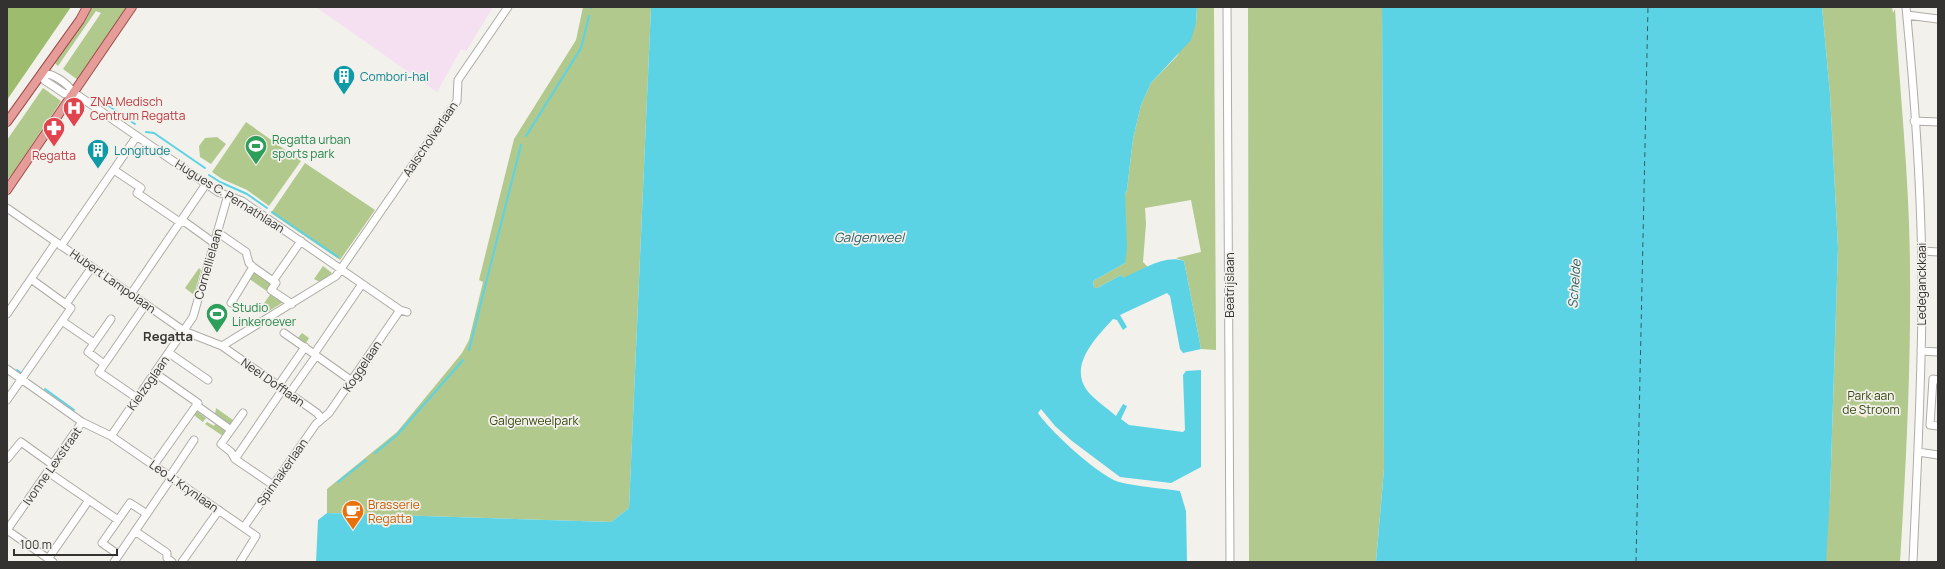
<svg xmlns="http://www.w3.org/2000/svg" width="1945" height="569" font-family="Manrope,sans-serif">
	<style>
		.industrial { fill: #f4e0f0 }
		.green { fill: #b1c98d }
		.forest { fill: #9ebc6d }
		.sand { fill: #f1e7c2 }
		.water { fill: #5bd3e5 }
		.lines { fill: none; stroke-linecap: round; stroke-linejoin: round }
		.stream { stroke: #5bd3e5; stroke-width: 2 }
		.ferry { stroke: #2d6068; stroke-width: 1; stroke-dasharray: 5 4; stroke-linecap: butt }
		.minor-casing { stroke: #aeaca7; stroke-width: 9 }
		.major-casing { stroke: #9c4d48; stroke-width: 10 }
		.minor { stroke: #fff; stroke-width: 7 }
		.major { stroke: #e69d99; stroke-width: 8 }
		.labels { text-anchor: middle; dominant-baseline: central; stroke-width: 3.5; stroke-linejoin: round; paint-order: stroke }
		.culture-label { font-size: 12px; fill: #0d838f; stroke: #f3f1ec; text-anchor: start }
		.health-label { font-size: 12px; fill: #be3a42; stroke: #f3f1ec; text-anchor: start }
		.leisure-label { font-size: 12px; fill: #27864d; stroke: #f3f1ec; text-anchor: start }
		.street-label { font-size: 12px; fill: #333230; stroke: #f3f1ec }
		.park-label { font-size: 12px; fill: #374910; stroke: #f3f1ec }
		.food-label { font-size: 12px; fill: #c56008; stroke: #f3f1ec; text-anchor: start }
		.water-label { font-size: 13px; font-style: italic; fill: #2d6068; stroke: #f3f1ec }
		.neighbourhood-label { font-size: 13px; font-weight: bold; fill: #373531; stroke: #f3f1ec }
	</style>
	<rect width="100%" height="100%" fill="#f3f1ec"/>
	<path class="industrial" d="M316,7h177l-27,44 -5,-2 -24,43z"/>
	<path class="green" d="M90,7h39l-51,73 -15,-11 38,-56 -5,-2 -38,55 -3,-3 28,-40z
		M583,7h68l-22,501 -18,14 -284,-9v-24l70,-57 65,-79 7,-13 14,-58 -4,-2 35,-141 62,-99z
		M1197,7h17l2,343 -15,-1 -17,-88 -8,-3 25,-6 -10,-52 -46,8 1,16 -3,38 5,5 -25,12 -2,-4 -24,13h-3l-1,-7 32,-18v-69l2,-4 6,-51 8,-34 10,-22 26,-27 19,-33z
		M1248,7h134l2,462 -8,93h-127z
		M1822,7h70l1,6 2,-4c5,88 15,175 15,263 1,96 -4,194 -10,290h-76l6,-66 8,-248 -8,-154z
		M43,88l18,13 -48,72 -6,7v-40z
		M246,122l55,39 -32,45 -22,-16 -25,-11 -10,-7z
		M217,137l9,7 -15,20 -11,-7 -1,-11 6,-8z
		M305,163l70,47 -35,50 -69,-47z
		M323,266l9,7 -12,9 -6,-3z
		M199,268l2,2 -7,25 -9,-7z
		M254,269l20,14 -6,9 -20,-14z
		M272,292l13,9 -16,10 -7,-5z
		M302,333l7,5 -4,7 -8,-6z
		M216,408l17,12 -3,5 -15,-11z
		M194,409l12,9 -3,4 -12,-9z
		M207,422l7,4 1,-2 11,7 -3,5 -18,-12z"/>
	<path class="forest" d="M7,7h64l-64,93z"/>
	<path class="sand" d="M1857,405h4l2,5h4l2,3 -3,5 -9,-3 -3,-7z"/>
	<path class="water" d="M651,7h546l-1,16 -5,17 -40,43 -10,22 -8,34 -6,51 -2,4 2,54 -2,15 -32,18 1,7h3l24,-13 2,3c17,-7 42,-24 61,-17l17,88 -18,4 -3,-4 -10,-53 -3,-3 -47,22 7,12 -4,3 -6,-10 -4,-1c-15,17 -44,44 -27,70 7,10 21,19 30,27l7,-12 4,2 -6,13 8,6 54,7 2,-2 -2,-55 3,-4 15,-1v97l-30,16 -51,-6 -48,-36 -17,-15 -14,-17 -3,4c11,17 61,63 81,69 20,5 41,6 61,9l6,20 1,51h-871l2,-42 9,-7 284,9 18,-14z
		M1382,7h440l8,87 8,154 -8,248 -4,66h-450l8,-93z"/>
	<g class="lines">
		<path class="stream" d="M591,8v-1
			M103,102l32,22
			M146,132l8,1 51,35
			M526,136l55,-88 8,-32
			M209,175l11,7 27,12 20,14
			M272,212l66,45
			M469,350l52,-205
			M17,370l4,3
			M45,389l29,21
			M375,453l22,-18 66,-75
			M338,482l28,-22"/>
		<path class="ferry" d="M1636,562l12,-555"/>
		<g class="minor-casing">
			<path id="minor" d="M1227,7l3,555
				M1906,7c9,93 16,190 16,283 0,91 -5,181 -9,272
				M1907,15l31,4
				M73,92l-8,2 -21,-14 -2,-7c11,0 25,10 31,19l145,100 24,9 158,109 7,2
				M1914,121l24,1
				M114,170l27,18 -4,5 44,30 4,-1 29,21
				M7,208l177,123 38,15 95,67 5,6
				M217,232l29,20 3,11 4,4 -22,36
				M61,246l76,-110
				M1922,251l16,1
				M253,267l20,14 28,-40
				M273,281l3,2 -5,7 21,14
				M131,294l75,-110
				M66,304l26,-37
				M7,314l49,-72
				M62,321l32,22
				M284,333l30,21 48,-70
				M222,346l114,-70 121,-175 1,-21 50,-73
				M1921,351l17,1
				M169,353l39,27
				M314,354l38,27
				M104,364l-16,-12 23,-33
				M7,369l75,53 29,14 145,100 -16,26
				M1938,380l-5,-1 -3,46 8,1
				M278,386l27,-39
				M289,394l27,-38
				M137,398l-38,-26 47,-68
				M7,400l64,-92 -40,-29
				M196,405l35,25
				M243,413l-22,31 10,8 4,7 38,26
				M111,436l82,-119 35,-122
				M1918,452l20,3
				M7,459l14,-17 32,23
				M235,459l48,-70
				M154,465l44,-62 -43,-30
				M48,472l70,48
				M170,476l24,-36
				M244,527l72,-103 13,-11 71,-103
				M7,530l75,-108
				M7,530l46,32
				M135,531l32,22v5l5,4
				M119,555l-17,-12 28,-40 17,11
				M48,559l41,-59
				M114,562l58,-85
				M182,562l37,-52"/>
		</g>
		<g class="major-casing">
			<path id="major" d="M7,122l73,-102 7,-13
				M7,190l125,-183"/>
		</g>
		<use href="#minor" class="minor"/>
		<use href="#major" class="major"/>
	</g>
	<defs>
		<g id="building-pin" transform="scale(1.15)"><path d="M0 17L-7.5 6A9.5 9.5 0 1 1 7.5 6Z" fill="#0f9aa8" stroke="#f3f1ec"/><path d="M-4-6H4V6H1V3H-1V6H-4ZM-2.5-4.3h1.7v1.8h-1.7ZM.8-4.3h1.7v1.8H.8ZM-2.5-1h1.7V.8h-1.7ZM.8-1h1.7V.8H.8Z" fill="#fff"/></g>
		<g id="hospital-pin" transform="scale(1.15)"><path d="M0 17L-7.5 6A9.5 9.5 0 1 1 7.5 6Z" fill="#e0444e" stroke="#f3f1ec"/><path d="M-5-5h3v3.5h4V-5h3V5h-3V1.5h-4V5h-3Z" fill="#fff"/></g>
		<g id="pharmacy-pin" transform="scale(1.15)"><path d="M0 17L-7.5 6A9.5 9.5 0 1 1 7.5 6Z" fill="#e0444e" stroke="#f3f1ec"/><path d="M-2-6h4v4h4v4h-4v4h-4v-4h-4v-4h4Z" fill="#fff"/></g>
		<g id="stadium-pin" transform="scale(1.15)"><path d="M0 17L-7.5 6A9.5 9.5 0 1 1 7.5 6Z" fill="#2e9e5b" stroke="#f3f1ec"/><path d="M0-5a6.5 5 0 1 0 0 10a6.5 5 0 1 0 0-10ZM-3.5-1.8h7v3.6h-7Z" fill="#fff"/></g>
		<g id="cafe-pin" transform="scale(1.15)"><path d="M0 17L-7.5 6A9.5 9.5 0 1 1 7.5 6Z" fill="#e8710a" stroke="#f3f1ec"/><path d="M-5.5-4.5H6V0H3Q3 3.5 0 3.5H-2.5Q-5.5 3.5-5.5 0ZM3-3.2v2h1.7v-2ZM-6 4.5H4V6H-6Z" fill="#fff"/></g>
	</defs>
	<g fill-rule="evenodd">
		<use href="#building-pin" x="344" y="76"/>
		<use href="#hospital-pin" x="74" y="108"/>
		<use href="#pharmacy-pin" x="54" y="128"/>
		<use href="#stadium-pin" x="256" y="146"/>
		<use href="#building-pin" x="98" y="150"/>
		<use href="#stadium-pin" x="217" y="314"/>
		<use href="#cafe-pin" x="353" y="511"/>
	</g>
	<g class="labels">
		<g class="culture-label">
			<text x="360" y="76">Combori-hal</text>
			<text x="114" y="150">Longitude</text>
		</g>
		<g class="health-label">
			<text x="90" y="101">ZNA Medisch<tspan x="90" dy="14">Centrum Regatta</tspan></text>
			<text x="54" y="155" text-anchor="middle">Regatta</text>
		</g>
		<g class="leisure-label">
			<text x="272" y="139">Regatta urban<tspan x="272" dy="14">sports park</tspan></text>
			<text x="232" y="307">Studio<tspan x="232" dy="14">Linkeroever</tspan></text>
		</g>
		<g class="street-label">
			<text transform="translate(430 139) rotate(-56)">Aalscholverlaan</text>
			<text transform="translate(230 196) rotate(32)">Hugues C. Pernathlaan</text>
			<text transform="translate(208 264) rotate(-74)">Cornellielaan</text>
			<text transform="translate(113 281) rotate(35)">Hubert Lampolaan</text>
			<text transform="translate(1921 284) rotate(-90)">Ledeganckkaai</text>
			<text transform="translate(1229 285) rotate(-90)">Beatrijslaan</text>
			<text transform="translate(362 366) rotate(-56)">Koggelaan</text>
			<text transform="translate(273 382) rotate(35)">Neel Dofflaan</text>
			<text transform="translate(148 383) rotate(-55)">Kielzoglaan</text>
			<text transform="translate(52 466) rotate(-55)">Ivonne Lexstraat</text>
			<text transform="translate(282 472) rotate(-55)">Spinnakerlaan</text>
			<text transform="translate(184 486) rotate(35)">Leo J. Krynlaan</text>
		</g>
		<g class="park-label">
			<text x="1871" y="395">Park aan<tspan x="1871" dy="14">de Stroom</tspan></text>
			<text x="534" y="420">Galgenweelpark</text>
		</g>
		<g class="food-label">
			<text x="368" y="504">Brasserie<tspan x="368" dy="14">Regatta</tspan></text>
		</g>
		<g class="water-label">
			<text x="869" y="237">Galgenweel</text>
			<text transform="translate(1574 284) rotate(-86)">Schelde</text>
		</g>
		<g class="neighbourhood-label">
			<text x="168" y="336">Regatta</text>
		</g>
	</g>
	<rect width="1945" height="569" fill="none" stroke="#333230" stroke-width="16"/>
	<path d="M14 549v6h103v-6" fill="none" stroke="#333230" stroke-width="2"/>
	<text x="20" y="549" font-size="12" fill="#333230" stroke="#f3f1ec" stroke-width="3" paint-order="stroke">100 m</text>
</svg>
